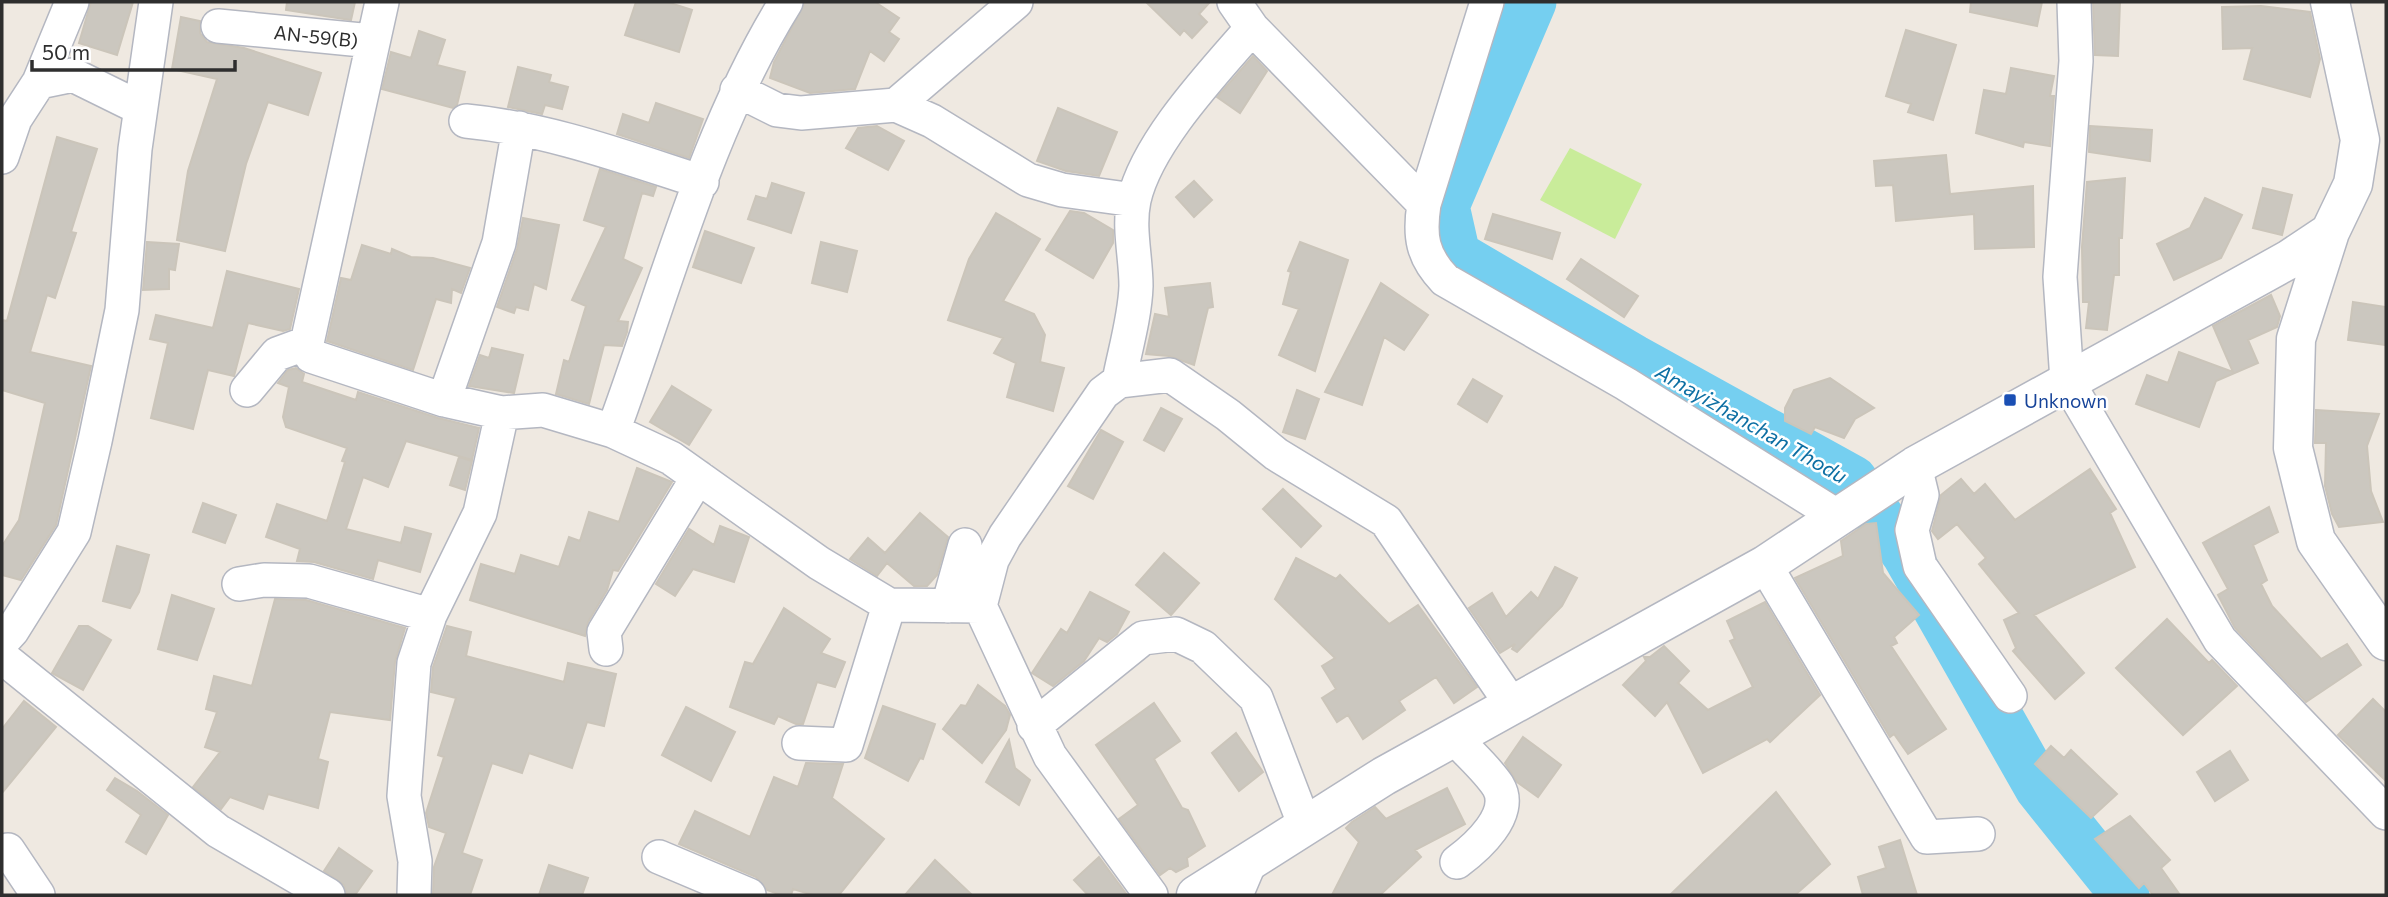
<svg xmlns="http://www.w3.org/2000/svg" width="2388" height="897" font-family="Commissioner,sans-serif">
	<style>
		.pitch { fill: #c9ec9a }
		.lines { fill: none; stroke-linecap: round; stroke-linejoin: round }
		.river { stroke: #75cff0; stroke-width: 49 }
		.building { fill: #cbc7bf; stroke: #cbc5ba; stroke-width: 2 }
		.minor-casing { stroke: #b4b7c1; stroke-width: 36 }
		.secondary-casing { stroke: #b4b7c1; stroke-width: 41 }
		.minor { stroke: #fff; stroke-width: 33 }
		.secondary { stroke: #fff; stroke-width: 38 }
		.transit-dot { fill: #1a4fb4; stroke: #fff; stroke-width: 2.5 }
		.labels { text-anchor: middle; dominant-baseline: central; stroke-width: 5; stroke-linejoin: round; paint-order: stroke }
		.street-label { font-size: 19px; fill: #2e2e2e; stroke: #fff }
		.transit-label { font-size: 19px; fill: #164399; stroke: #fff; text-anchor: start }
		.water-label { font-size: 21px; font-style: italic; fill: #0d6fa3; stroke: #fff }
	</style>
	<rect width="100%" height="100%" fill="#efe9e1"/>
	<path class="pitch" d="M1570,148l72,36 -27,55 -75,-39z"/>
	<g class="lines">
		<path class="river" d="M1532,2l-87,204 11,49 178,104 219,121 53,74 133,234 86,107"/>
	</g>
	<path class="building" d="M91,2h42l-16,53 -38,-12z
		M287,2h68l-4,18 -65,-10z
		M636,2h31l25,8 -13,42 -54,-17z
		M805,2h70l24,16 -10,14 10,7 -15,22 -14,-10 -15,38 -45,4 -40,-15 4,-16z
		M1146,2h64l-11,12 8,8 -15,16 -8,-8 -4,5z
		M1971,2h71l-5,24 -67,-14z
		M2093,2h27l-2,54 -23,-1z
		M2222,7l39,-1 49,6 10,47 -10,38 -66,-18 8,-31 -29,1z
		M181,17l19,4v12l7,9 37,6 77,25 -13,42 -40,-13 -22,62 -21,87 -48,-11 11,-69 29,-92 -45,-10z
		M1906,30l50,15 -23,75 -25,-8 3,-8 -25,-8z
		M419,31l26,9 -8,25 28,7 -8,33 -4,3 -71,-19 9,-37 20,6z
		M1253,56l14,15 -27,42 -23,-16z
		M518,67l33,8 -2,7 19,5 -6,22 -17,-4 -3,9 -34,-7z
		M2011,68l43,8 -4,20h4l-4,50 -26,-4 -1,5 -47,-14 8,-43 22,4z
		M656,103l47,16 -14,39 -72,-24 6,-20 26,9z
		M1058,108l59,24 -18,44 -33,-5 -29,-10z
		M877,126l27,15 -16,29 -42,-22 12,-20z
		M2090,126l62,4 -2,31 -61,-9z
		M57,137l40,12 -26,83 5,1 -21,65 -8,-3 -17,57 61,14 -35,159 -35,55 -19,-5v-29l17,-26 26,-117 -43,-13v-70l5,1z
		M1946,155l4,39 83,-8 1,61 -59,2 -1,-35 -78,7 -3,-36 -17,1 -2,-25z
		M600,169l56,18 -3,9 -11,-3 -19,66 19,9 -24,53 10,1 -1,10 -5,14 -18,-1 -15,59 -33,-10 8,-34 5,2 17,-56 -14,-6 34,-73 -22,-7z
		M2125,178l-3,60h-3v37h-5l-7,55 -21,-2 3,-26h-6l-1,-55 5,-65z
		M1194,181l18,19 -18,17 -18,-20z
		M772,183l32,10 -13,40 -43,-14 8,-23 11,3z
		M2263,188l29,7 -10,40 -29,-7z
		M2205,198l37,17 -21,43 -47,22 -17,-36 33,-16z
		M1070,211l14,2 29,17v13l-20,35 -47,-28z
		M996,213l44,26 -37,62 31,13 11,21 -5,27 24,6 -11,43 -46,-14 9,-34 -22,-10 9,-15 -55,-18 21,-61z
		M1493,214l67,19 -8,26 -67,-20z
		M523,218l36,7 -13,64 -12,-5 -6,26 -12,-3 -2,6 -17,-6 20,-58z
		M705,231l49,17 -13,35 -48,-16z
		M147,242l32,2 -4,26 -6,-1v20l-26,1z
		M821,242l36,9 -10,41 -35,-9z
		M1300,242l48,18 -33,111 -36,-16 20,-46 -16,-5 8,-32 -3,-1z
		M362,245l29,9 1,-5 19,8 22,1 37,10 -9,25 -9,-4 -1,14 -15,-4 -23,71 -86,-29 14,-63 10,2z
		M1581,259l57,37 -14,21 -57,-38z
		M227,271l72,18 -9,40 -7,2 -35,-8 -14,53 -26,-6 -15,59 -42,-11 17,-75 -18,-4 6,-24 57,13z
		M1210,283l3,24 -5,1 -14,57 -25,-9 -23,-2 9,-40 14,3 -4,-29z
		M1381,283l47,32 -24,35 -20,-13 -22,68 -37,-13z
		M2271,295l9,21 -3,11 -29,13 10,23 -42,18 -17,46 -63,-23 11,-29 21,8 11,-31 54,20 -20,-46z
		M2353,302l33,5v38l-38,-5z
		M492,348l31,7 -9,38 -45,-7 11,-31 9,3z
		M296,368l8,6 -2,8 54,18 2,-8 80,26 41,10 -7,32 -66,-19 -18,46 -25,-10 -17,52 55,14 4,-16 26,7 -11,38 -42,-12 -5,19 -59,-17 -17,-1 3,-12 -34,-12 11,-33 50,17 18,-59 -3,-1 5,-13 -61,-21 -3,-10 6,-30 -11,-4 10,-13z
		M1830,378l44,30 -19,11 -11,19 -29,-11 -4,7 -26,-13v-13l9,-18z
		M1473,379l29,17 -15,26 -29,-18z
		M672,386l39,24 -22,35 -39,-23z
		M1297,390l22,9 -14,40 -22,-7z
		M1161,408l21,11 -18,32 -20,-11z
		M2316,410l63,4 -12,32 4,45 12,31 -44,5 -7,-13 -7,-28 1,-43h-11z
		M1101,430l22,12 -30,57 -25,-13z
		M459,457l13,4 -7,29 -15,-5z
		M637,468l35,14 -54,89 -5,-1 -6,20 -19,32 -3,14 -115,-36 11,-36 34,10 6,-19 38,12 10,-30 11,4 9,-29 30,10z
		M2090,469l26,40 -6,4 25,54 -101,48 50,58 -29,26 -42,-48 3,-3 -12,-28 15,-7 -40,-49 7,-6 -29,-34 -19,15 -6,-8 9,-36 20,-16 13,15 11,-10 30,36z
		M1283,489l38,37 -20,21 -38,-38z
		M203,503l33,12 -11,28 -32,-11z
		M2269,507l9,25 -25,13 14,35 -6,4 11,22 49,53 26,-15 14,21 -55,37 -71,-74 -17,-33 10,-6 -25,-46z
		M920,513l28,24 -11,38 -10,11h-13l-27,-23 -10,13 -27,-17 18,-21 17,15z
		M1876,523l7,50 36,42 -25,22 3,6 -6,3 55,83 -38,25 -14,-20 -4,3 -95,-159 48,-22 -2,-15 25,-17z
		M720,526l29,11 -15,45 -41,-13 -18,27 -19,-12 33,-55 25,16z
		M117,546l32,9 -10,37 -9,16 -27,-7z
		M1164,553l35,30 -28,32 -35,-30z
		M1296,558l40,21 4,-4 49,49 29,-19 59,82 -23,16 -18,-26 -37,24 6,9 -42,29 -15,-24 -11,7 -15,-24 14,-9 -14,-23 13,-8 -60,-59z
		M1555,567l22,11 -15,28 -45,46 -5,-3 3,-5 -15,9 -31,-45 23,-15 14,24 25,-25 7,7z
		M1090,592l39,20 -12,22 -10,8 -8,-4 -15,23 -31,25 -21,-13 29,-44 6,4z
		M172,595l42,14 -17,51 -39,-11z
		M275,599l31,1 99,28 -10,34 -5,58 -60,-8 -12,47 10,3 -10,46 -50,-14 -5,15 -33,-12 -9,12 -28,-22 27,-35 -15,-5 12,-35 -11,-3 8,-33 38,10z
		M1765,602l55,93 -50,47 -3,-3 -64,34 -36,-71 -12,14 -32,-31 23,-24 -2,-4h6l14,-11 25,25 -11,12 30,27 45,-23 -23,-46 5,-2 -8,-18z
		M784,608l46,31 -9,14 24,9 -10,25 -18,-5 -14,42h-7l-18,-8 -4,8 -44,-17 15,-45 8,2z
		M2167,619l42,44 3,-3 25,26 -54,49 -67,-67z
		M79,626h9l23,14 -28,50 -31,-17z
		M447,626l24,6 -5,24 98,26 4,-19 48,11 -12,52 -17,-4 -15,46 -43,-15 -7,20 -30,-10 -30,90 20,7 -12,35 -37,-1 1,-27 12,-34 -17,-6 -3,-14 18,-56 -6,-2 18,-57 -25,-6 2,-25z
		M978,685l27,21 5,9 -4,15 -24,33 -39,-34 18,-24 5,1z
		M2373,699l13,13v69l-48,-46z
		M24,701l32,26 -54,66v-64z
		M1154,703l26,38 -26,18 28,49 6,2 17,36 -18,12 1,8 -12,6 -6,-4 -10,7 -41,-56 19,-14 -42,-60z
		M883,706l52,18 -12,35 -3,-1 -12,23 -43,-23z
		M686,707l49,25 -24,49 -49,-26z
		M1236,733l27,39 -24,19 -27,-38z
		M1523,737l38,28 -23,32 -21,-15 -12,-19z
		M1009,740l6,28 15,12 -11,25 -33,-23z
		M2051,746l13,12 7,-8 46,44 -26,24 -56,-54z
		M2230,751l18,29 -33,21 -18,-29z
		M806,763l37,1 -11,34 52,41 -45,56h-26l-20,-6 -2,6h-10l-14,-5 -11,-13 -77,-33 16,-33 55,26 24,-60 24,10z
		M115,778l22,13 31,24 -22,39 -20,-12 15,-27 -34,-25z
		M1447,788l18,36 -50,26 6,7 -41,38h-48l27,-53 -13,-14 6,-6 23,-15 11,12z
		M1776,792l54,72 -35,31h-125z
		M2130,816l40,44 -9,8 19,27h-27l-9,-12 -5,5 -44,-49z
		M1900,840l17,55h-54l-5,-18 28,-9 -7,-21z
		M339,848l33,23 -17,24h-8l-3,-10 -20,-14z
		M1099,857l28,38h-39l-14,-15z
		M935,860l37,35h-67z
		M549,865l39,13 -6,17h-43z"/>
	<g class="lines">
		<g class="minor-casing">
			<path id="minor" d="M382,2l-75,341 4,13 133,44 58,13 41,-3 70,21 58,27 148,105 70,42 91,1 70,150 101,139
				M1234,2l18,26
				M1487,2l-63,202c-5,32 -2,52 21,76l181,104 211,132
				M2074,2l2,59 -16,216 7,104 153,259 166,173
				M218,26l154,15
				M39,82l34,-7 67,33
				M737,90l40,20 24,3 95,-8 36,16 96,59 34,10 72,10
				M896,105l120,-103
				M466,121c83,8 158,36 236,61
				M2,157l13,-38 24,-37 33,-80
				M1119,381c6,-31 16,-64 17,-95 0,-29 -8,-58 -2,-86 13,-58 80,-128 118,-172l172,176
				M247,390l30,-36 30,-11
				M444,400l55,-157 20,-115
				M613,431c53,-143 92,-299 173,-429
				M1915,466l7,29 -10,35 8,36 90,130
				M1765,565l162,272 51,-3
				M239,584l25,-4 45,1 121,34
				M948,606l17,-61
				M980,606l12,-46 13,-24 98,-143 16,-12 51,-6 58,40 48,39 110,67 126,184
				M2,642l10,-11 62,-99 21,-91 27,-131 13,-161 21,-147
				M606,649l-2,-17 94,-155
				M2,657l216,174 110,64
				M1034,726l109,-88 33,-4 27,13 53,51 49,128
				M1454,737c14,16 33,32 44,49 17,28 -22,62 -41,76
				M799,743l47,2 43,-140
				M8,850l30,45
				M659,857l90,38
				M414,895l1,-34 -11,-65 10,-133 16,-48 50,-102 22,-100
				M1236,895l14,-33"/>
		</g>
		<g class="secondary-casing">
			<path id="secondary" d="M2330,2l30,138 -7,44 -23,48 -34,107 -3,109 23,93 70,100
				M1196,895l188,-119 381,-211 150,-99 373,-206 42,-28"/>
		</g>
		<use href="#minor" class="minor"/>
		<use href="#secondary" class="secondary"/>
	</g>
	<rect class="transit-dot" x="2003" y="393" width="14" height="14" rx="3.5"/>
	<g class="labels">
		<g class="street-label">
			<text transform="translate(316 36) rotate(6)">AN-59(B)</text>
		</g>
		<g class="transit-label">
			<text x="2024" y="400">Unknown</text>
		</g>
		<g class="water-label">
			<text transform="translate(1752 423) rotate(30)">Amayizhanchan Thodu</text>
		</g>
	</g>
	<rect width="2388" height="897" fill="none" stroke="#2e2e2e" stroke-width="7"/>
	<path d="M32 60v10h203v-10" fill="none" stroke="#2e2e2e" stroke-width="3.5"/>
	<text x="42" y="60" font-size="21" fill="#2e2e2e" stroke="#ffffff" stroke-width="5" paint-order="stroke">50 m</text>
</svg>
